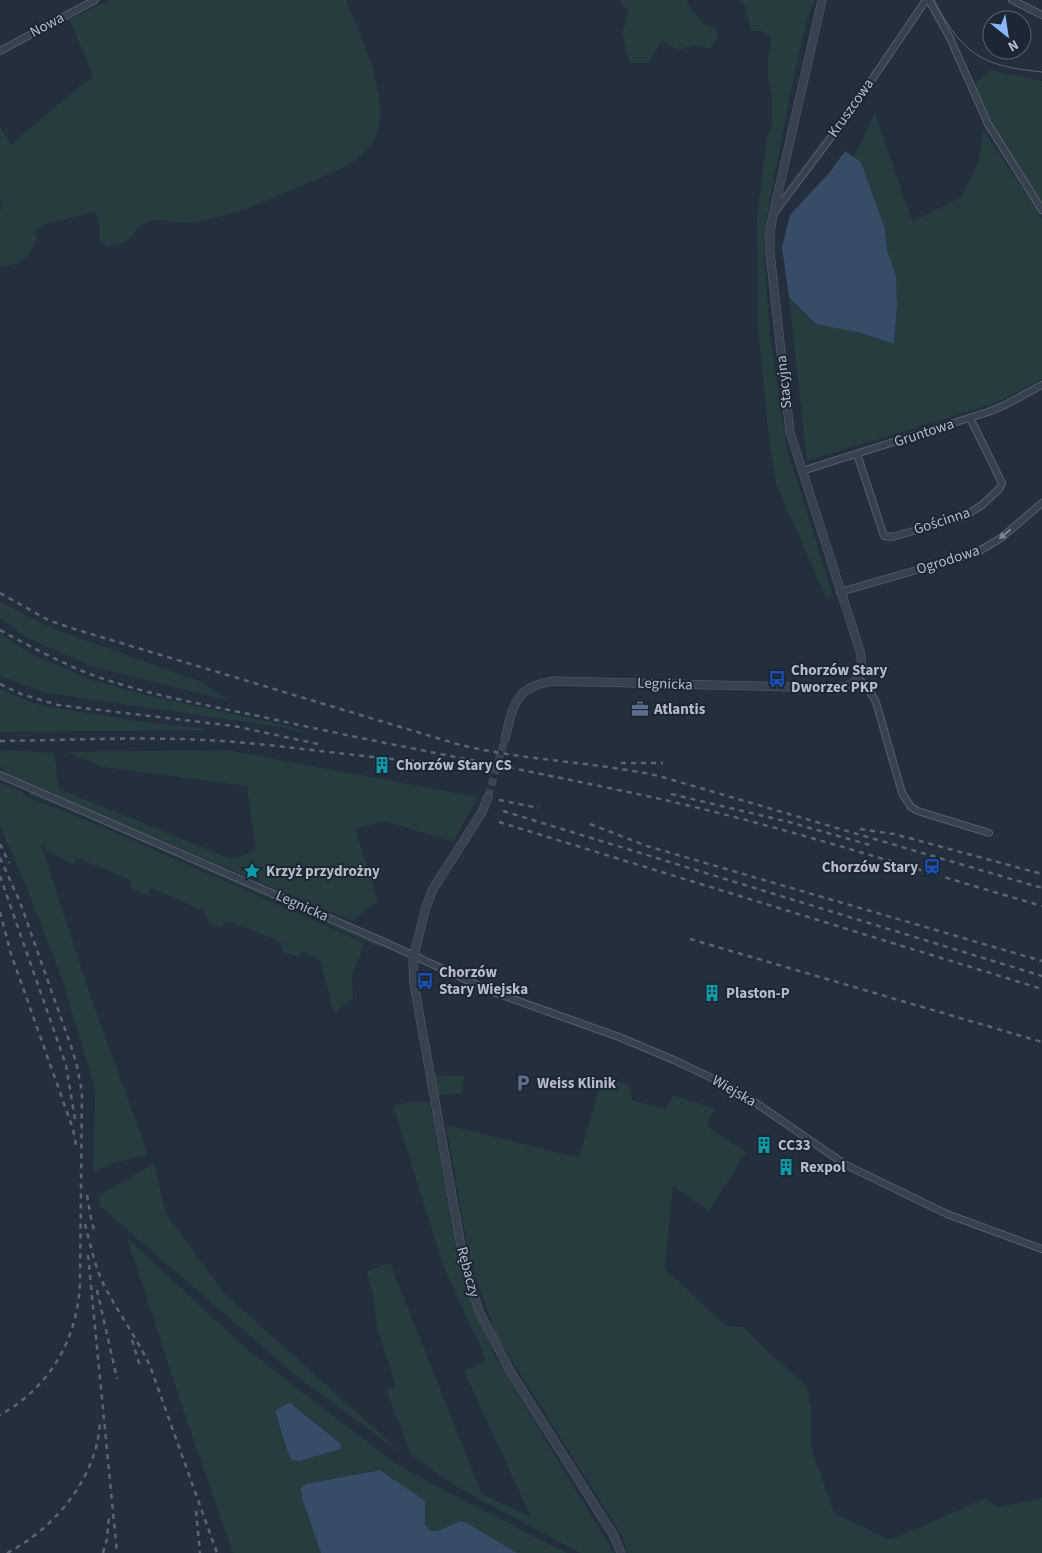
<svg xmlns="http://www.w3.org/2000/svg" width="1042" height="1553" font-family="'Source Sans 3',sans-serif">
	<style>
		.green { fill: #263c3f; fill-rule: evenodd }
		.water { fill: #394c67 }
		.lines { fill: none; stroke-linecap: round; stroke-linejoin: round }
		.tertiary-tunnel { stroke: #3a4453; stroke-width: 8; stroke-dasharray: 8 4; stroke-linecap: butt }
		.minor-casing { stroke: #565f6c; stroke-width: 8 }
		.tertiary-casing { stroke: #565f6c; stroke-width: 9 }
		.minor { stroke: #38414e; stroke-width: 6 }
		.tertiary { stroke: #38414e; stroke-width: 8 }
		.tram { stroke: #5a6575; stroke-width: 1 }
		.rail { stroke: #5a6575; stroke-width: 2.5; stroke-dasharray: 5 5; stroke-linecap: butt }
		.oneway { fill: #7c8592 }
		.labels { text-anchor: middle; dominant-baseline: central; stroke-width: 4; stroke-linejoin: round; paint-order: stroke }
		.street-label { font-size: 15px; fill: #b4bcc9; stroke: #1d2633 }
		.poi-label { font-size: 15px; font-weight: bold; fill: #b4bcc9; stroke: #1d2633; text-anchor: start }
	</style>
	<rect width="100%" height="100%" fill="#242f3e"/>
	<path class="green" d="M110,0h236l25,61 8,34 1,25 -4,17 -13,18 -22,14 -97,41 -50,13 -39,-3 -16,6 -5,8 -9,8 -17,5 -9,-6 1,-19 -5,-10 -50,12 -12,8 4,5c-7,20 -15,28 -37,30v-54l2,-12 -2,-1v-74l11,19 69,-59 14,-9 -25,-58z
		M619,0h69l-1,4 16,20 12,2 3,13 -10,10 -13,-4 -17,5 -16,-10 -13,23h-20l-7,-30 7,-20z
		M737,0h77l-7,21 -12,49 -28,145 -3,38 6,81 17,115 46,146 -7,3 -50,-114 -7,-45 -11,-111 -1,-110 10,-82 5,-11v-32l-4,-11v-27l3,-10 -1,-9 -9,-5h-10l-6,-26z
		M990,70l52,11v123l-34,-49 -34,-70z
		M875,113l37,108 49,-23 18,-38 4,-31 59,89v161l-46,24 -189,58 -18,-164 27,27 45,9 33,11 3,-38 -1,-30 -9,-26 -2,-21 -24,-67 -7,-5z
		M0,601l19,11 30,15 152,55 29,19 -137,-34 -67,-30 -26,-19z
		M0,633l27,19 65,28 54,15 138,30 42,14 -46,-12 -233,-34 -47,-17z
		M0,689l37,16 101,16 74,9 -212,2z
		M0,750l54,3 5,36 172,70 25,-8 -9,-65 -144,-19 -37,-15 160,-2 252,47 -25,45 -68,-21 -30,8 23,72 -26,20 -244,-103 -102,-45 -6,-7z
		M0,782l19,8 10,8 53,20 283,125 -13,32 1,23 -19,15 -14,-52 -18,-10 -4,6 -15,-5 -2,-10 -53,-21 -7,7 -12,-4 -5,-13 -53,-23 -4,7 -15,-6 -2,-9 -54,-23 -3,7 -19,-9 -13,-11 50,154 57,156 -35,9 -20,9 2,-83 -33,-110 -38,-98 -24,-55z
		M29,792l179,76 174,78 -3,1 -314,-139 -36,-13z
		M433,1075l31,1 -2,18 -25,1z
		M603,1075l26,10 2,5 1,10 34,9 7,-14 42,14 -9,17 40,26 -37,59 -36,-25 -8,83 61,57 17,1 27,27 37,32 4,22v39l23,66 56,27 94,-41 15,8 43,-9v55h-414l-7,-19 -124,-197 -27,-76 -24,-136 133,33z
		M416,1101l14,2 30,166 33,84 121,200h-33l-124,-66 -46,-32 -25,-65 10,-4 -19,-58 -4,-33 -6,-23 23,-9 92,231 49,23 -67,-146 22,-11 -43,-95 -49,-156 1,-4z
		M154,1164l12,50 58,79 181,163 -111,-82 -194,-168 -1,-11z
		M127,1238l123,114 146,112 49,27 122,62h-50l-52,-31 -12,1 -11,6 -10,3 -4,-3 -3,-9 -38,-46 -9,-4 -72,14 -4,14 19,55h-88l-48,-138zM288,1403h2l51,41 -49,16 -17,-46v-3z"/>
	<path class="water" d="M845,151l16,11 24,67 2,21 9,26 1,30 -3,38 -33,-11 -45,-9 -27,-27 -7,-50 8,-32 40,-43z
		M288,1403h2l51,41 -1,5 -41,12 -7,-1 -4,-7 -13,-42z
		M380,1470l45,31v23l5,7c13,2 22,-11 35,-9l52,31h-196l-19,-55 -1,-10 5,-4z"/>
	<g class="lines">
		<path class="tertiary-tunnel" d="M488,797l17,-58"/>
		<g class="minor-casing">
			<path id="minor" d="M929,0l21,38 38,86 54,86
				M1012,0l30,15
				M0,51l95,-51
				M774,213l76,-101 76,-112
				M857,454l27,82 8,1 71,-20 19,-12 18,-17 2,-5 -32,-65
				M802,471l186,-59 17,-7 37,-20
				M840,592l136,-39 25,-15 41,-35
				M858,678l9,9 9,15 26,91 9,14 7,4 71,22
				M0,775l384,167 109,50 126,45 55,23 46,22 33,19 93,64 101,49 95,35"/>
		</g>
		<g class="tertiary-casing">
			<path id="tertiary" d="M505,739c8,-34 10,-53 49,-58l280,7c24,-1 31,-14 26,-37l-70,-219 -20,-179v-21l3,-17 49,-215
				M488,797l-6,15 -49,77 -7,18 -10,40 -3,16 1,21 49,273 16,54 31,60 104,165 7,17"/>
		</g>
		<use href="#minor" class="minor"/>
		<use href="#tertiary" class="tertiary"/>
		<path class="tram" d="M934,0c28,54 47,66 108,72"/>
		<path class="rail" d="M0,593l48,27 23,8 386,116c66,17 135,17 202,32l383,112
			M0,630c27,15 54,29 82,41 61,24 127,34 190,48 117,26 234,47 351,72 142,29 280,75 419,115
			M0,684l21,10 37,11 176,21 84,18
			M0,741c74,-1 149,-5 223,0 78,6 155,19 233,23
			M621,763h42
			M671,794l118,28 81,23
			M499,800l40,8
			M503,811l539,165
			M499,822l543,167
			M590,824l57,22 395,115
			M860,829l34,5 148,40
			M0,844l9,19
			M0,858l20,44 52,147 5,17 5,26 -2,190c-2,57 -30,105 -80,133
			M0,876l66,189 9,54
			M0,912l11,42 62,175 3,16
			M690,939l352,103
			M87,1195l4,23 4,16
			M85,1224c5,19 9,39 17,57 14,29 34,55 48,85l67,187
			M88,1255l29,298
			M97,1290l20,89
			M132,1340l8,26
			M196,1511l4,42
			M7,1553c48,-25 90,-75 93,-131
			M103,1553l4,-14 2,-23"/>
	</g>
	<defs><path id="oneway-solid" d="M-6-.8H1V-3.2L6.5 0L1 3.2V.8H-6Z" transform="scale(1.25)"/></defs>
	<use class="oneway" href="#oneway-solid" transform="translate(1005 534) rotate(140)"/>
	<defs>
		<g id="bus-bare" transform="scale(1.35)"><path d="M-5-6H5V4H4V6H2V4H-2V6H-4V4H-5ZM-3.5-4V0h7V-4ZM-3.5 1.2v1.5H-2V1.2ZM2 1.2v1.5H3.5V1.2Z" fill="#1a4fb4" stroke="#1d2633" stroke-width="2.5" paint-order="stroke"/></g>
		<g id="office-bare" transform="scale(1.35)"><path d="M-6-3h4V-5.5h4V-3h4V5H-6ZM-1-4.5V-3h2v-1.5ZM-6 0V1H6V0Z" fill="#5c6f8a" stroke="#1d2633" stroke-width="2.5" paint-order="stroke"/></g>
		<g id="building-bare" transform="scale(1.35)"><path d="M-4-6H4V6H1V3H-1V6H-4ZM-2.5-4.3h1.7v1.8h-1.7ZM.8-4.3h1.7v1.8H.8ZM-2.5-1h1.7V.8h-1.7ZM.8-1h1.7V.8H.8Z" fill="#0f9aa8" stroke="#1d2633" stroke-width="2.5" paint-order="stroke"/></g>
		<g id="station-bare" transform="scale(1.35)"><path d="M-3-6H3Q5-6 5-4V2Q5 4 3 4L4.5 6H3L1.5 4h-3L-3 6H-4.5L-3 4Q-5 4-5 2V-4Q-5-6-3-6ZM-3.5-4v3h7v-3ZM-3.5 1v1.5H-2V1ZM2 1v1.5H3.5V1Z" fill="#1a4fb4" stroke="#1d2633" stroke-width="2.5" paint-order="stroke"/></g>
		<g id="sight-bare" transform="scale(1.35)"><path d="M0-6L1.8-2.2L6-1.7L2.9 1.2L3.7 5.4L0 3.3L-3.7 5.4L-2.9 1.2L-6-1.7L-1.8-2.2Z" fill="#0f9aa8" stroke="#1d2633" stroke-width="2.5" paint-order="stroke"/></g>
		<g id="parking-bare" transform="scale(1.35)"><path d="M-3.5-5.5H1a3.5 3.5 0 0 1 0 7H-1V5.5H-3.5ZM-1-3.4V-.6H.8a1.4 1.4 0 0 0 0-2.8Z" fill="#5c6f8a" stroke="#1d2633" stroke-width="2.5" paint-order="stroke"/></g>
	</defs>
	<g fill-rule="evenodd">
		<use href="#bus-bare" x="777" y="679"/>
		<use href="#office-bare" x="640" y="709"/>
		<use href="#building-bare" x="382" y="765"/>
		<use href="#station-bare" x="932" y="867"/>
		<use href="#sight-bare" x="252" y="871"/>
		<use href="#bus-bare" x="425" y="981"/>
		<use href="#building-bare" x="712" y="993"/>
		<use href="#parking-bare" x="523" y="1083"/>
		<use href="#building-bare" x="764" y="1145"/>
		<use href="#building-bare" x="786" y="1167"/>
	</g>
	<g class="labels">
		<g class="street-label">
			<text transform="translate(47 25) rotate(-28)">Nowa</text>
			<text transform="translate(851 108) rotate(-55)">Kruszcowa</text>
			<text transform="translate(784 382) rotate(-96)">Stacyjna</text>
			<text transform="translate(924 433) rotate(-18)">Gruntowa</text>
			<text transform="translate(942 521) rotate(-18)">Gościnna</text>
			<text transform="translate(948 560) rotate(-18)">Ogrodowa</text>
			<text transform="translate(665 684) rotate(2)">Legnicka</text>
			<text transform="translate(302 906) rotate(24)">Legnicka</text>
			<text transform="translate(734 1091) rotate(30)">Wiejska</text>
			<text transform="translate(468 1272) rotate(75)">Rębaczy</text>
		</g>
		<g class="poi-label">
			<text x="791" y="670">Chorzów Stary<tspan x="791" dy="17">Dworzec PKP</tspan></text>
			<text x="654" y="709">Atlantis</text>
			<text x="396" y="765">Chorzów Stary CS</text>
			<text x="918" y="867" text-anchor="end">Chorzów Stary</text>
			<text x="266" y="871">Krzyż przydrożny</text>
			<text x="439" y="972">Chorzów<tspan x="439" dy="17">Stary Wiejska</tspan></text>
			<text x="726" y="993">Plaston-P</text>
			<text x="537" y="1083">Weiss Klinik</text>
			<text x="778" y="1145">CC33</text>
			<text x="800" y="1167">Rexpol</text>
		</g>
	</g>
	<g transform="translate(1007 35) rotate(150)"><circle r="24" fill="#1d2633" stroke="#59626f"/>
	<path d="M0-4L9 19L0 12L-9 19Z" fill="#8ab4f8"/>
	<text y="-8" font-size="14" font-weight="bold" text-anchor="middle" fill="#b4bcc9">N</text>
	</g>
</svg>
